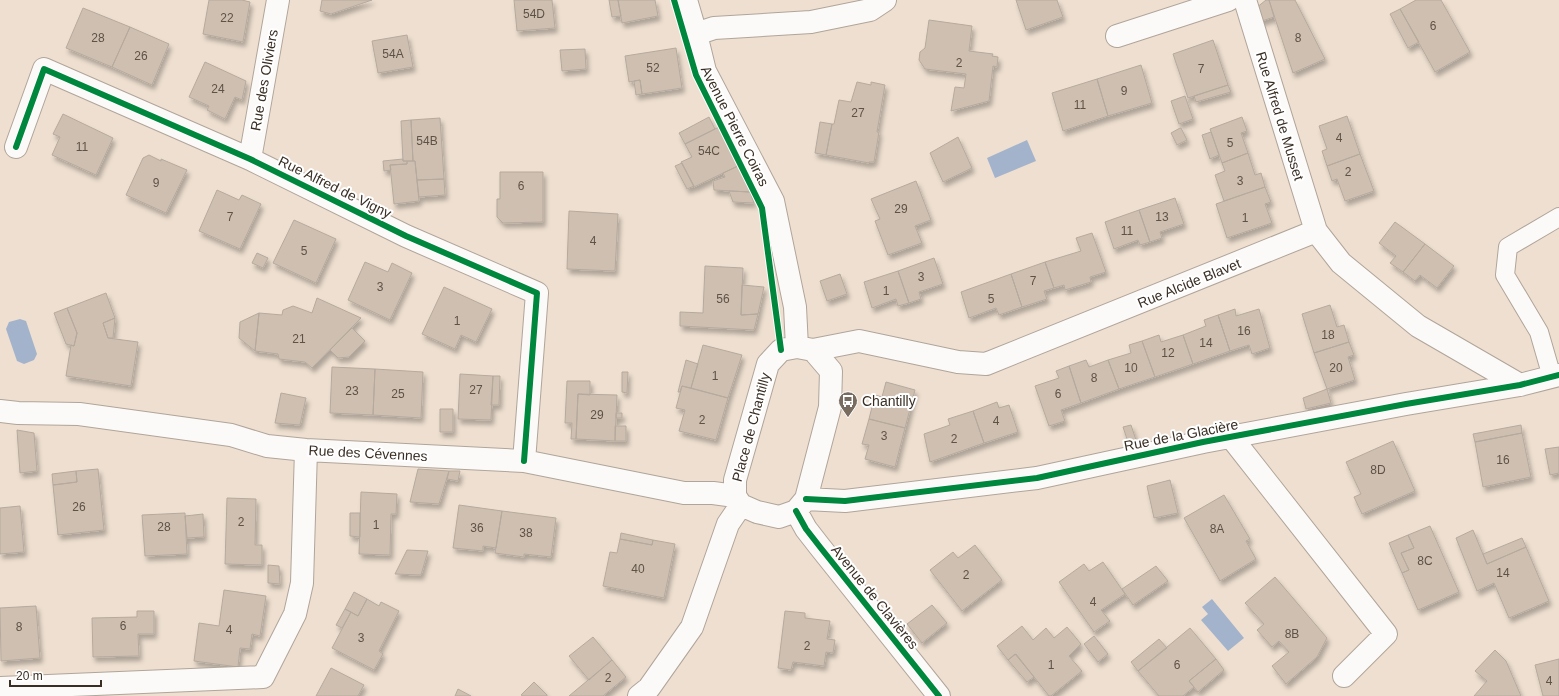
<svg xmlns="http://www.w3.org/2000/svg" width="1559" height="696" font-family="Helvetica,sans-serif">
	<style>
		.water { fill: #a3b3cc }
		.building { fill: #cfbfb1; stroke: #b5aa9e; filter: url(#shadow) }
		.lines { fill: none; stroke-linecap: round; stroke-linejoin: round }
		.service-casing { stroke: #b0a59a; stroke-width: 20 }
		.minor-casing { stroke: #b0a59a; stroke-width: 24 }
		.service { stroke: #fcfaf8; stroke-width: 18 }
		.minor { stroke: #fcfaf8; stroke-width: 22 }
		.cycleway-casing { stroke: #fff; stroke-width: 8 }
		.cycleway { stroke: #00873e; stroke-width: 6 }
		.labels { text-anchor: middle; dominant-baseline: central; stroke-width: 4; stroke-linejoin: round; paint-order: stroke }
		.number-label { font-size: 12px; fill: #5e5246 }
		.street-label { font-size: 14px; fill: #392e23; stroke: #fff }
		.poi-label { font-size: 14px; fill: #392e23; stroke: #fff; text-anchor: start }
	</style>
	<defs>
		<filter id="shadow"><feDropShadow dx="2.5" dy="4.5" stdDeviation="2" flood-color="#0004"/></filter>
	</defs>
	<rect width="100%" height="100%" fill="#eedfd0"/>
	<path class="water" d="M1027,140l9,21 -41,17 -8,-20z
		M20,319l6,2 11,33 -3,6 -10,4 -7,-3 -11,-32 3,-7z
		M1212,599l32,39 -16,13 -27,-31 7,-6 -6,-7z"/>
	<path class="building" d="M209,0h33l8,2 -7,40 -40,-8z
		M322,0h50l-41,14 -11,-3z
		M514,0h38l3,28 -38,3z
		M609,0h9l3,16 -9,1z
		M618,0h37l3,16 -36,7z
		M1016,0h41l6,17 -37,13z
		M1266,0h3l5,17 -18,6v-15z
		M1269,0h26l30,59 -32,14z
		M1416,0h25l29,52 -35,20 -35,-63z
		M83,8l47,19 -18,40 -46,-19z
		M1400,9l19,33 -11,6 -18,-34z
		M929,20l43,6 -3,25 24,3 -1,2 6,1 -1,10 -4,-1 -4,35 -38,10 4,-24 9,1 2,-14 -41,-5 -6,-9 1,-8 5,-4z
		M130,27l39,17 -17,41 -40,-18z
		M407,35l6,32 -35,6 -6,-32z
		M1213,40l15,45 -40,13 -15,-44z
		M676,48l6,40 -40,6 -2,-14 -11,2 -4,-26z
		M585,49l1,20 -24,2 -2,-21z
		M205,62l41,19 -4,19 -7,-3 -10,22 -18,-9 2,-4 -20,-9z
		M1141,65l11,38 -44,13 -11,-37z
		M1097,79l11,37 -45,15 -11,-38z
		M640,80l2,14 -6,1 -2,-14z
		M857,82l14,3v-3l14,3 -8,47h2l-5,30h-5v1l-43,-8 6,-31h2l5,-24 12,2z
		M1228,85l3,7 -35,10 -2,-6z
		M1185,96l8,23 -14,5 -8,-23z
		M63,114l50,24 -17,37 -44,-20 8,-18 -7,-3z
		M1347,116l13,38 -33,12 -5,-15 5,-2 -8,-23z
		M709,117l6,12 -30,15 -6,-11z
		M1242,117l5,14 -6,2 7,20 -26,10 -12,-34z
		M440,118l4,61 -27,1 -2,-19h-2l-2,-41z
		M411,120l2,41h-10l-2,-40z
		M820,122l12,2 -6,31 -11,-2z
		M719,127l19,39 -44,21 -13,-25 11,-5 -7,-13z
		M1180,128h1l6,12 -10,5 -6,-12z
		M1211,132l8,23 -9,4 -8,-24z
		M958,137l14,31 -29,14 -13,-29z
		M1248,153l7,22 6,-2 4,14 -41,14 -9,-26 10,-4 -3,-8z
		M1360,154l14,37 -29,10 -8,-22 -5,2 -5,-15z
		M149,155l12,6v-2l26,11 -21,43 -40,-18 17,-37z
		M403,159v2h4v3l-17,1 1,5 -7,1 -1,-10z
		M407,161h8l4,40 -25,3 -4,-39 17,-1z
		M682,163l12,23 -7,3 -12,-23z
		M738,166l12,26 -36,-2 -1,-9 12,-4 -2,-4z
		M500,172h43v50l-40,1 -6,-6v-18h3z
		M444,179l1,16 -26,2 -2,-17z
		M916,181l15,39 -16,6 7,17 -34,12 -13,-34 5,-2 -9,-20z
		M1265,187l6,15 -6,2 7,19 -45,15 -11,-34z
		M217,190l22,10 3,-5 19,9 -21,45 -41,-18z
		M729,191l21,1 4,11 -21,-1z
		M1175,198l9,26 -24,8 2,6 -12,4 -11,-32z
		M1139,210l11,32 -10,3 -2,-5 -24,9 -9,-27z
		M569,211l49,3 -3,57 -48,-2z
		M294,220l42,19 -20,44 -43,-20z
		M1395,222l30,22 -22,28 -13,-9 6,-7 -17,-13z
		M1092,233l14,39 -16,5 1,5 -26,8 -1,-5 -10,3 -9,-26 36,-11 -5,-13z
		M1425,244l29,22 -17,22 -17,-13 -5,6 -12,-9z
		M257,253l11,5 -5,10 -11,-5z
		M934,258l9,26 -24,8 2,7 -12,4 -11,-32z
		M365,262l23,10 4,-9 20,10 -22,47 -42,-20z
		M1045,262l9,26 -10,3 3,8 -25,8 -11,-33z
		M705,266l38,2 -2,47 17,-1 -4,16 -74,-4v-14l23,1z
		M898,271l11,32 -11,3 -2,-7 -24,9 -8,-26z
		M840,274l7,20 -20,7 -7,-20z
		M1011,274l11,33 -23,8 -3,-7 -27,10 -8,-26z
		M742,285l22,2 -6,27 -17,1z
		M444,287l48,22 -16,33 -15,-7 -6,14 -33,-15z
		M106,293l9,25 -12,5 5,15 30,4 -7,44 -65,-10 5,-31 3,1 3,-13 -10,-25z
		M317,298l44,20 -49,50 -7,-6 -26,-3 -1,-5 -23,-3 4,-38 23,2 1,-5 10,-4 19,7z
		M1330,305l7,22 7,-2 5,17 -35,11 -12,-39z
		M67,308l10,25 -3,13 -8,-2 -12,-31z
		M1235,309l1,7 23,-7 11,39 -18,6 -3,-9 -19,6 -12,-36z
		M259,313l-4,38 -16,-13 1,-16z
		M1218,315l12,36 -37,13 -10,-29 23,-9 -2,-6z
		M115,318l-2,20h-5l-5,-15z
		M352,328l13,13 -16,16 -11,1 -8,-8z
		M1159,335l2,7 22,-7 10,29 -38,13 -13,-36z
		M1142,341l13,36 -36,12 -11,-29 23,-7 -2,-8z
		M1349,342l5,13 -6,2 7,23 -28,9 -13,-36z
		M703,345l39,10 -14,43 -37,-10z
		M686,360l12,4 -7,24 -9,-2 -2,6h-2z
		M1086,360l3,7 19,-7 11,29 -38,14 -12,-37z
		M1069,366l12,37 -20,7 4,11 -16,5 -14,-40 24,-8 -3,-7z
		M332,367l43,2 -2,46 -43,-2z
		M375,369l48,3 -2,46 -48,-3z
		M622,372h6l-1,21 -5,-1z
		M460,374l33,2 -2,44 -33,-1z
		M493,376h7l-1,29h-8z
		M567,381h23v14l-12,-1 -2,45h-5l1,-16h-7z
		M886,382l29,8 -10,38 -36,-9 6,-24 7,2z
		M682,386l46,12 -12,42 -37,-9 6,-21 -9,-2z
		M1327,389l4,14 -25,6 -3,-11z
		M281,393l25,5 -6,27 -25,-2z
		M578,394l39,1 -2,46 -39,-2z
		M997,402l2,6 10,-3 9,27 -34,11 -11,-32z
		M440,409h13v23h-13z
		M973,411l11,32 -54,19 -6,-28 26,-9 -2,-6z
		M616,413h6v5h-6z
		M869,419l36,9 -10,39 -30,-8 4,-14 -7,-1z
		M1131,425l6,18 -8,2 -6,-18z
		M1521,425l1,8 -47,9 -2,-8z
		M615,426h11v15h-11z
		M17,430l17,3 3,38 -17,2z
		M1522,433l9,44 -48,10 -8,-45z
		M1393,441l22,50 -53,23 -8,-17 7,-3 -15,-32z
		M1559,447v26l-9,2 -5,-26z
		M98,469l6,61 -46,5 -5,-50 24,-3 -1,-11z
		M418,469l31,2 -10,33 -29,-2z
		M76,471l1,11 -24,3 -1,-11z
		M449,471h11l-2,10 -11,-2z
		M1170,480l8,33 -24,5 -7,-32z
		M361,492l36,2 -1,20h-5l-1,41 -31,-1z
		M1224,495l26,44 -4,2 10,18 -36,22 -36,-63z
		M227,498l29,1 -1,46h7v20l-37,-1z
		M459,505l43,6 -6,37 -13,-2v5l-30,-3z
		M20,506l4,46 -24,2v-46z
		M502,511l54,7 -5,39 -27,-3v3l-29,-4z
		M185,513l2,41 -42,2 -3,-41z
		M350,513h10v24l-10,-1z
		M203,514l1,23 -17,1 -2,-22z
		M1430,526l29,66 -41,18 -16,-37 7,-3 -8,-17 13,-5 -6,-13z
		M1473,530l14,34 39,-17 23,54 -40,17 -15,-35 -17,8 -21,-53z
		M621,533l32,7 -1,5 -32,-6z
		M1408,535l6,13 -13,5 8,17 -7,3 -13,-30z
		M1522,538l4,9 -39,17 -4,-10z
		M620,539l32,6 1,-5 22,4 -11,54 -61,-12 7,-34 7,1z
		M975,545l27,35 -40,31 -32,-41 23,-18 5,6z
		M407,550l21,1 -7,24 -26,-1z
		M1103,562l22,32 -24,16 9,11 -16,11 -35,-50 25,-18 5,7z
		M268,565l11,1 1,18 -12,-1z
		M1156,566l12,15 -35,24 -11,-16z
		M1275,577l52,61 -10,19 -31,27 -14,-18 17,-14 -10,-11 -7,6 -15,-17 7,-6 -19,-21z
		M224,590l42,6 -6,40 -8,-2 -2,15 -10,-1 -2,19 -44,-6 5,-38 20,3z
		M354,592l13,7 -9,17 -13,-7z
		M367,599l12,7 2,-4 18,9 -20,40 4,3 -9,16 -42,-22 19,-36 7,4z
		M932,605l15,18 -25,20 -15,-19z
		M36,606l4,52 -39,3 -1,-53z
		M345,609l6,3 -9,16 -6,-3z
		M137,611h17v23h-16l1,22 -46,1 -1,-39 45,-1z
		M785,611l20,2v5l25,3 -3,18 8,1 -2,13 -7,-1 -2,14 -31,-4 -2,8 -13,-2z
		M1022,626l11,14 13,-12 8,10 13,-11 14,17 -12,12 13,15 -31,25h-2l-33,-42 -8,6 -11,-14z
		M1190,628l26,31 -27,22 5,6 -11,9h-24l-21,-25z
		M1094,636l14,18 -10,8 -14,-18z
		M593,637l19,23 -23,20 -20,-24z
		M1159,639l8,9 -29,23 -7,-9z
		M1495,650l11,11 15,35h-47l13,-15 -12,-10z
		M1015,654l19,23 -7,5 -19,-22z
		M1216,659l8,11 -26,22 -9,-11z
		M1559,659v37h-16l-8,-31z
		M612,660l14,17 -23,19h-34z
		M331,668l33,17 -6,11h-42z
		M534,682l13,13v1h-24l-2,-1z
		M458,689l13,7h-16z"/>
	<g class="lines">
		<g class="service-casing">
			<path id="service" d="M1552,377l-13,-45 -34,-57 3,-28 51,-30"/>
		</g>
		<g class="minor-casing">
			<path id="minor" d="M686,0l10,34 9,37 68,130 22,106 2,40
				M1245,0l71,231 25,32 77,63 102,59
				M696,34l18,-6 97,-6 59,-12 15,-10
				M1117,36l111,-36
				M16,147l28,-78 206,90 156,77 131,57 -13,168
				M250,159l28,-159
				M797,347l16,3 18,21 -1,36 -24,92 -10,12 -17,6 -22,-5 -16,-7 -6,-9v-16l33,-116 13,-14z
				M813,350l46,-9 99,21 28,2 330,-133
				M0,411l18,2 61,1 152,21 36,11 39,4 218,11 160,32h29l22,3
				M1231,437l155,197 -42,42
				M806,499l39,2 192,-23 166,-36 203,-38 114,-19 39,-10
				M796,511l10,18 14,18 119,149
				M0,688l263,-11 32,-63 7,-31 4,-133
				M639,696l10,-8 43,-61 36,-103 13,-19"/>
		</g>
		<use href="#service" class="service"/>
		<use href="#minor" class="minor"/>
		<g class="cycleway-casing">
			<path id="cycleway" d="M674,0l22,75 66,133 19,142
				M16,147l28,-78 206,90 156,77 131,57 -13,168
				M806,499l39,2 192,-23 166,-36 203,-38 114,-19 39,-10
				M796,511l10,18 14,18 119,149"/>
		</g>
		<use href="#cycleway" class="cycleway"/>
	</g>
	<defs>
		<g id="bus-pin" transform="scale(1)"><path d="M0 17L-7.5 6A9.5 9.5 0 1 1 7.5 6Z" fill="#786c60" stroke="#fff"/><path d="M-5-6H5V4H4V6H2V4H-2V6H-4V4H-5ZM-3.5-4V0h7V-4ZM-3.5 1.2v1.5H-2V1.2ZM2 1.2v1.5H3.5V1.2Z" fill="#fff"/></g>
	</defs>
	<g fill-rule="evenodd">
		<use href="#bus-pin" x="848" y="401"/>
	</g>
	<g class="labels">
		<g class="number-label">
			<text x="534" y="14">54D</text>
			<text x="227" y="18">22</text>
			<text x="1433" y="26">6</text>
			<text x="98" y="38">28</text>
			<text x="1298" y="38">8</text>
			<text x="393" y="54">54A</text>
			<text x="141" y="56">26</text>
			<text x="959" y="63">2</text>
			<text x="653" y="68">52</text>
			<text x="1201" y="69">7</text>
			<text x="218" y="89">24</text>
			<text x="1124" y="91">9</text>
			<text x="1080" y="105">11</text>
			<text x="858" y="113">27</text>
			<text x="1339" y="138">4</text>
			<text x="427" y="141">54B</text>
			<text x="1230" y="143">5</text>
			<text x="82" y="147">11</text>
			<text x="709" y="151">54C</text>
			<text x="1348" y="172">2</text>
			<text x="1240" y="181">3</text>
			<text x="156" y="183">9</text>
			<text x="521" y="186">6</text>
			<text x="901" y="209">29</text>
			<text x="230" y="217">7</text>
			<text x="1162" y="217">13</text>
			<text x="1245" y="218">1</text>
			<text x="1127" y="231">11</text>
			<text x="593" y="241">4</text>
			<text x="304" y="251">5</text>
			<text x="921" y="277">3</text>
			<text x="1033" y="281">7</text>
			<text x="380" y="287">3</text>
			<text x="886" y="291">1</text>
			<text x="723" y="299">56</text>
			<text x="991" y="299">5</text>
			<text x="457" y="321">1</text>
			<text x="1244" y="331">16</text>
			<text x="1328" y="335">18</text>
			<text x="299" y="339">21</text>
			<text x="1206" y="343">14</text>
			<text x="1168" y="353">12</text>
			<text x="1131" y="368">10</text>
			<text x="1336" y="368">20</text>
			<text x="715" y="376">1</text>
			<text x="1094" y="378">8</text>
			<text x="476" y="390">27</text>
			<text x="352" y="391">23</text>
			<text x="398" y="394">25</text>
			<text x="1058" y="394">6</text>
			<text x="597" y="415">29</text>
			<text x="702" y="420">2</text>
			<text x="996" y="421">4</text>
			<text x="884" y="436">3</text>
			<text x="954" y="439">2</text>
			<text x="1503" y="460">16</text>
			<text x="1378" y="470">8D</text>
			<text x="79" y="507">26</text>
			<text x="241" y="522">2</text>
			<text x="376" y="525">1</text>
			<text x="164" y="527">28</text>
			<text x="477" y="528">36</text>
			<text x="1217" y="529">8A</text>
			<text x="526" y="533">38</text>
			<text x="1425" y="561">8C</text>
			<text x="638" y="569">40</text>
			<text x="1503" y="573">14</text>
			<text x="966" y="575">2</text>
			<text x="1093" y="602">4</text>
			<text x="123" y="626">6</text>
			<text x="19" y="627">8</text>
			<text x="229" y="630">4</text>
			<text x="1292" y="634">8B</text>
			<text x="361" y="638">3</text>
			<text x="807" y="646">2</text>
			<text x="1051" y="665">1</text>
			<text x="1177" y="665">6</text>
			<text x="608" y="678">2</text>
			<text x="1549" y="681">4</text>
		</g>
		<g class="street-label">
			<text transform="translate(264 80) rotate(-80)">Rue des Oliviers</text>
			<text transform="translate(1280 116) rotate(73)">Rue Alfred de Musset</text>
			<text transform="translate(735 126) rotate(63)">Avenue Pierre Coiras</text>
			<text transform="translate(335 187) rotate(26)">Rue Alfred de Vigny</text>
			<text transform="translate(1189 283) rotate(-22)">Rue Alcide Blavet</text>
			<text transform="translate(751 427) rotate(-75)">Place de Chantilly</text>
			<text transform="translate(1181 435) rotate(-11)">Rue de la Glacière</text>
			<text transform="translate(368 453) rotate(3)">Rue des Cévennes</text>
			<text transform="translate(875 597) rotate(51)">Avenue de Clavières</text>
		</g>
		<g class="poi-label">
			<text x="862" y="401">Chantilly</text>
		</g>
	</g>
	<path d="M10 680v6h91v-6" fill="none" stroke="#392e23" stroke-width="2"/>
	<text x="16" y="680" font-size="12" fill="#392e23" stroke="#ffffff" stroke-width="3" paint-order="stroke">20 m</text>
</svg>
